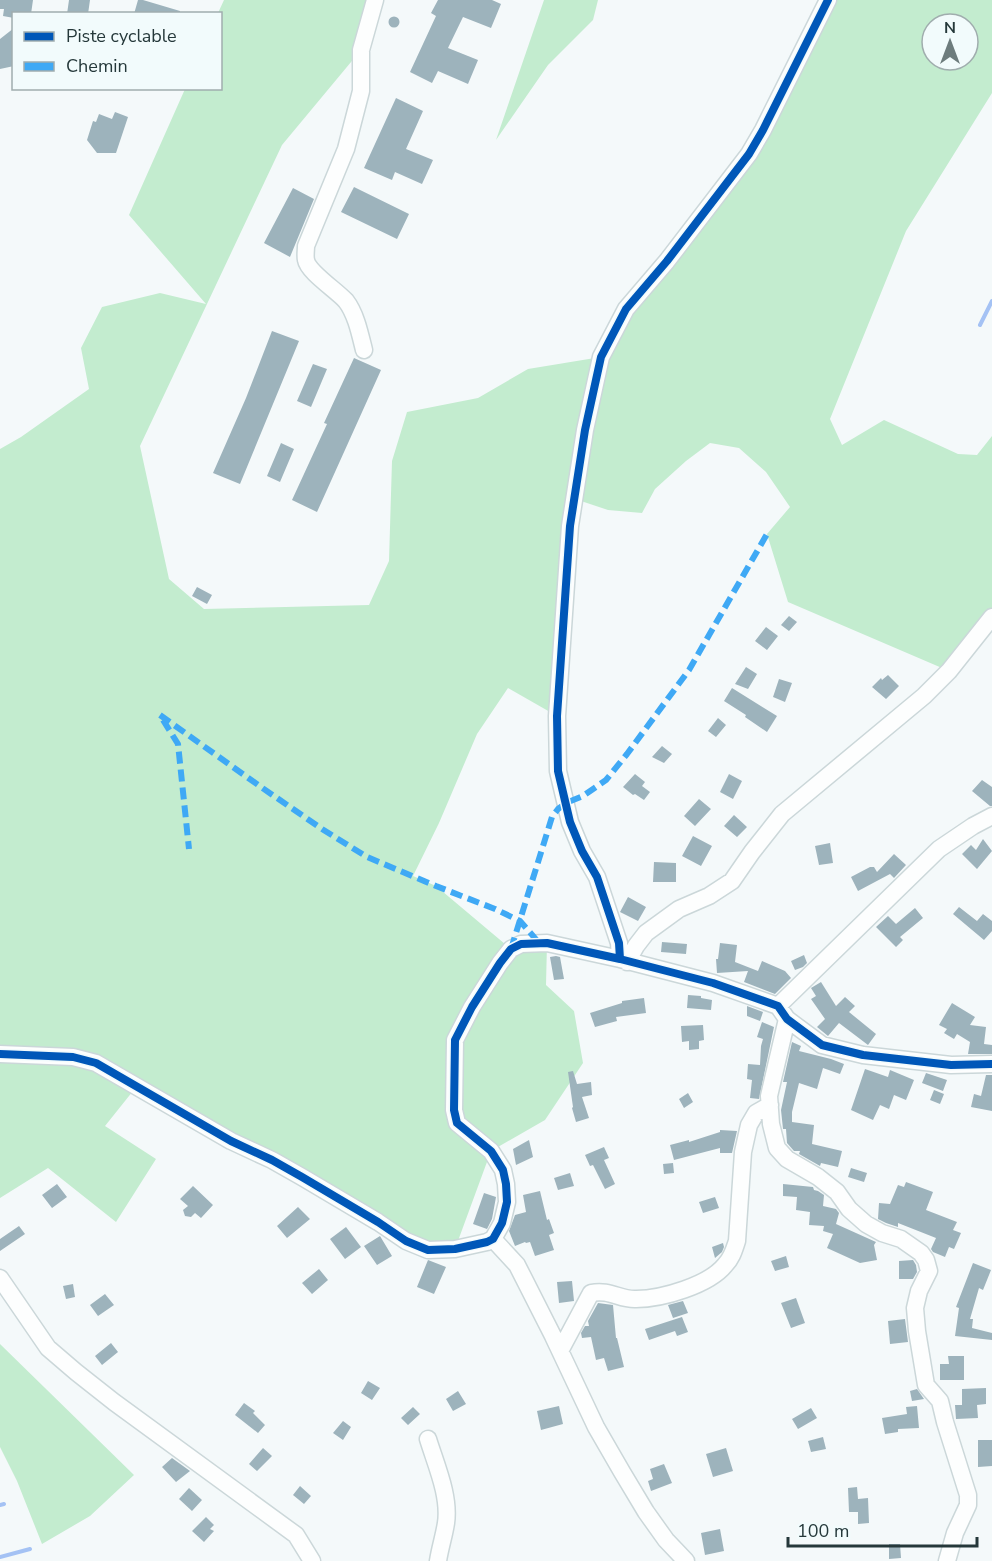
<svg xmlns="http://www.w3.org/2000/svg" width="992" height="1561" font-family="'Nunito Sans',sans-serif">
	<style>
		.green { fill: #c3eccf; fill-rule: evenodd }
		.lines { fill: none; stroke-linecap: round; stroke-linejoin: round }
		.stream { stroke: #a4c2f4; stroke-width: 4 }
		.building { fill: #9db3bc }
		.minor-casing { stroke: #cbd7d9; stroke-width: 19 }
		.minor { stroke: #fdfefe; stroke-width: 16 }
		.quiet { stroke: #3fa9f5; stroke-width: 6; stroke-dasharray: 12 6; stroke-linecap: butt }
		.cycleway-casing { stroke: #f2fbfc; stroke-width: 11 }
		.cycleway { stroke: #0057b8; stroke-width: 8 }
	</style>
	<rect width="100%" height="100%" fill="#f4f9fa"/>
	<path class="green" d="M224,0h151l-14,50 -79,95 -142,301 29,133 35,30 165,-4 20,-44 3,-100 15,-49 71,-14 50,-29 73,-12 148,-203 79,-154h164v93l-86,138 -76,188 12,26 42,-25 74,34 19,1 15,-19v181l-43,54 -161,-69 -21,-68 23,-27 -24,-35 -27,-24 -29,-5 -24,18 -31,28 -13,24 -34,-3 -33,-11 -18,217 -49,-28 -31,46 -38,89 -26,53 23,10 75,63 36,-6 -1,42 28,26 9,52 -38,57 -54,31 -36,98 -27,1 -291,-164 -32,40 51,33 -40,63 -68,-54 -48,30v-749l21,-12 68,-48 -8,-41 21,-41 58,-14 46,11 -77,-89 56,-126 35,-1v-74l-2,-1zM932,24h36v36h-36z
		M544,0h54l-5,20 -45,45 -52,75z
		M0,1344l134,131 -44,41 -48,28 -25,-63 -17,-34z"/>
	<g class="lines">
		<path class="stream" d="M980,325l12,-24
			M0,1505l4,-1
			M0,1557l30,-8"/>
	</g>
	<path class="building" d="M0,0h33l-2,14h-17v4l-11,-2 1,-7h-4z
		M69,0h21l-2,14h-21z
		M138,0h5l37,11v3h-46z
		M438,0h54l9,4 -10,24 -28,-11 -15,31 30,12 -10,24 -30,-13 -6,12 -22,-11 26,-56 -5,-3z
		M388.5 22a5.5 5.5 0 1 1 11 0a5.5 5.5 0 1 1-11 0Z
		M14,28v38l-14,3v-30z
		M396,98l27,13 -17,38 27,11 -11,24 -27,-12 -3,8 -28,-12z
		M115,112l13,5 -12,36h-19l-10,-13 6,-19 3,1 3,-8 13,5z
		M354,187l55,27 -12,25 -56,-27z
		M293,188l21,11 -24,58 -26,-14z
		M272,331l27,10 -59,143 -27,-11 33,-75z
		M354,358l27,12 -64,142 -25,-12 35,-76 -3,-1z
		M313,364l14,5 -16,38 -14,-6z
		M281,443l13,6 -14,33 -13,-6z
		M197,587l15,8 -5,9 -15,-8z
		M789,616l8,6 -8,9 -8,-6z
		M766,627l12,9 -11,14 -12,-9z
		M746,667l11,7 -9,15 -13,-5z
		M888,675l11,11 -13,13 -14,-12 9,-9 1,2z
		M779,679l13,4 -7,19 -12,-5z
		M732,688l45,28 -10,16 -22,-15 1,-2 -22,-14z
		M718,718l8,7 -10,12 -8,-6z
		M662,746l10,8 -8,9 -12,-6z
		M635,774l10,8 -3,4 8,6 -6,8 -9,-6 -2,1 -10,-8z
		M729,774l13,7 -9,18 -13,-7z
		M982,780l10,7v19h-2l-18,-15z
		M699,799l12,10 -16,17 -11,-10z
		M734,815l13,12 -10,10 -13,-11z
		M693,836l19,10 -11,20 -19,-10z
		M983,839l9,12 -15,18 -15,-15 9,-9 5,5z
		M830,843l3,20 -14,2 -4,-19z
		M894,854l12,11 -12,13 -4,-4 -32,17 -7,-14 19,-10h4l3,5z
		M654,862l22,1v19h-23z
		M628,897l18,10 -8,14 -18,-9z
		M959,907l18,14 6,-7 9,7v10l-8,9 -31,-26z
		M915,908l8,10 -23,19 3,3 -7,7 -20,-20 12,-11 8,8z
		M662,942l25,2 -1,10 -25,-2z
		M720,943l17,2 -2,17 23,9 4,-10 23,10 6,7 -16,16 -31,-12 4,-11 -31,2 -1,-14h2z
		M804,955l3,8 -4,4 -8,3 -4,-9z
		M556,956l4,1 4,22 -10,1 -4,-23z
		M821,982l15,24 9,-9 10,9 -6,6 27,22 -8,11 -29,-22 -11,13 -11,-9 8,-8 -14,-20 5,-3 -5,-8z
		M688,995l13,1v2l11,2 -1,10 -24,-2z
		M644,998l2,15 -30,4 1,4 -22,6 -5,-14 32,-10v-2z
		M952,1003l23,14 -5,8 16,2 -2,17 8,1v9h-24l2,-12 -13,-8 -3,5 -10,-6 3,-4 -8,-4z
		M747,1006l16,6 -3,9 -13,-5z
		M762,1022l12,5 -15,72 -9,-1 2,-18 -5,-1 1,-15 12,1 1,-19 2,-7 -6,-2z
		M703,1025l1,15 -5,1v8l-10,1v-9l-7,1 -1,-16z
		M792,1042l9,4 -2,5 32,8 13,5 -4,10 -17,-6 -6,21 -18,-6 -7,29v10l22,3 -2,19 30,7 -4,16 -17,-4 -1,3 -21,-12 1,-3h-6l-7,-8 -1,-14h-3l-2,-19 6,-28h-4z
		M865,1069l23,8 2,-7 24,10 -8,20 -12,-5 -5,14 -9,-4 -7,15 -22,-10z
		M573,1071l4,13 14,-2 1,13 -10,2 7,21 -13,4 -4,-14 1,-1 -5,-35z
		M926,1073l21,7 -4,11 -21,-8z
		M986,1075h6v36l-21,-4 3,-13 7,2z
		M934,1090l10,4 -4,10 -10,-4z
		M688,1093l5,9 -9,6 -5,-9z
		M720,1130l17,1 -5,22h-12v-5l-46,12 -4,-15 19,-5v2l31,-10z
		M529,1140l4,17 -17,8 -3,-16z
		M604,1147l5,11 -5,2 11,24 -10,5 -12,-24 -3,1 -5,-11z
		M673,1163l1,10 -10,1 -1,-10z
		M851,1168l16,5 -3,9 -16,-5z
		M570,1173l4,13 -16,4 -4,-12z
		M906,1182l27,10 -7,18 31,12 -4,8 8,3 -7,16 -5,-2 -4,10 -12,-5 -2,-3 5,-11 -38,-15v4l-12,-4 -8,-4 1,-16 11,1 8,-19 6,2z
		M57,1184l10,13 -15,11 -10,-13z
		M783,1184l30,3 1,3 4,1 6,4 -1,11 13,3 3,4 -3,11 40,18 -2,3 3,15 -17,3 -33,-15 6,-14 -10,-3 1,-5 -15,-1 1,-13 -14,-2 1,-13 -14,-1z
		M193,1186l20,19 -12,13 -6,-5 -4,4 -6,-1 -2,-6 5,-4 -8,-7z
		M540,1191l7,29 2,-1 5,14 -5,2 5,15 -19,6 -5,-14 -4,1 -1,-1 -10,4 -6,-15 6,-16 11,-3 -3,-17z
		M484,1193l12,4 -4,22 -5,10 -14,-5z
		M715,1197l4,11 -16,5 -4,-11z
		M298,1207l12,12 -23,19 -10,-12z
		M19,1226l6,8 -25,17v-12z
		M346,1227l15,20 -16,12 -15,-20z
		M380,1236l12,20 -15,9 -13,-19z
		M723,1243l1,4 -2,5 -7,6 -3,-11z
		M786,1256l3,11 -14,4 -4,-10z
		M428,1260l18,7 -12,27 -17,-7z
		M913,1260l3,5 1,7 -4,7h-14v-18z
		M973,1263l18,7 -8,20 -4,-2 -9,31h3l-1,9 20,5v7l-37,-4 4,-28 -3,-1z
		M319,1269l9,11 -16,14 -10,-11z
		M572,1281l2,20 -15,2 -2,-21z
		M73,1284l2,13 -9,2 -3,-13z
		M105,1294l9,11 -16,11 -8,-11z
		M796,1298l9,25 -14,5 -10,-25z
		M683,1301l5,12 -15,5 -5,-13z
		M598,1303l15,2 3,33h1l7,29 -16,4 -4,-13 -8,2 -5,-23 -9,1 -1,-5 4,-7h4l-1,-5z
		M682,1317l6,15 -11,4 -2,-5 -26,9 -4,-11z
		M905,1319l3,23 -18,2 -2,-23z
		M111,1343l7,9 -16,13 -7,-9z
		M948,1356h16v24h-24v-16h9z
		M368,1381l12,7 -8,12 -11,-7z
		M986,1388v16l-9,1 1,13 -22,1 -1,-14h7v-16z
		M917,1389l7,10 -12,2 -2,-10z
		M458,1391l8,13 -13,7 -7,-12z
		M244,1403l11,8 -2,2 12,12 -7,8 -23,-18z
		M559,1406l4,18 -22,6 -4,-19z
		M917,1406l2,22 -21,1v3l-13,2 -3,-16 25,-4 -1,-7z
		M413,1407l7,7 -12,11 -7,-7z
		M811,1408l6,10 -19,11 -6,-10z
		M343,1421l8,6 -8,13 -10,-7z
		M823,1437l3,12 -15,3 -3,-11z
		M978,1440h14v26l-14,1z
		M263,1448l9,8 -15,15 -8,-7z
		M726,1448l7,23 -20,6 -7,-23z
		M172,1458l18,13 -14,11 -14,-15z
		M664,1464l8,19 -21,8 -3,-10 5,-2 -3,-10z
		M300,1486l11,10 -7,8 -11,-9z
		M857,1487l1,12 10,-1 1,25 -11,1v-12h-9l-1,-24z
		M189,1488l13,12 -10,11 -13,-12z
		M206,1517l8,8 -4,4 4,2 -10,11 -12,-11z
		M720,1529l4,22 -19,4 -4,-22z
		M889,1544h11l1,14 -12,1z"/>
	<g class="lines">
		<g class="minor-casing">
			<path id="minor" d="M364,350c-4,-16 -8,-36 -18,-49 -10,-11 -38,-29 -40,-41 -1,-4 0,-10 0,-14l40,-97 15,-58v-41l14,-50
				M620,959l-1,-16 -22,-66 -15,-26 -12,-29 -12,-51 -1,-55 13,-190 15,-96 16,-73 25,-48 41,-48 82,-107 14,-24 65,-130
				M627,962l9,-16 10,-13 33,-24 30,-13 23,-15 20,-29 30,-38 142,-118 25,-25 43,-54
				M778,1006l161,-157 34,-23 19,-10
				M787,1019l-18,77 2,28 6,24 10,11 31,18 19,15 12,17 17,15 16,9 19,6 20,14 5,7 3,11 -10,20 -4,17 2,23 9,54 14,16 5,21 23,73v10l-13,28 -8,28
				M0,1054l73,3 23,6 135,78 41,19 30,17 76,45 28,19 22,9 27,-1 32,-7 6,-3 9,-16 5,-21 -1,-18 -3,-14 -12,-19 -34,-28 -3,-13 1,-70 17,-33 28,-44 11,-14 10,-5 26,-1 73,16 93,24 65,23 9,13 35,26 41,10 88,10 41,-1
				M493,1239l24,26 36,71 43,91 26,45 24,40 20,28 20,21
				M0,1278l48,70 28,24 38,30 182,133 16,26
				M560,1351l31,-58c19,-4 29,7 45,6 26,0 73,-14 89,-34 7,-7 9,-15 12,-24l6,-89 6,-27 7,-12 14,-8
				M428,1439c8,26 22,57 18,84 -2,13 -6,25 -8,38"/>
		</g>
		<use href="#minor" class="minor"/>
		<path class="quiet" d="M160,715l101,72 61,42 45,28 69,29 59,23 25,12 20,23
			M163,720l15,24 11,105
			M511,949l41,-132 6,-8 8,-6 17,-7 23,-16 21,-26 62,-84 78,-136"/>
		<g class="cycleway-casing">
			<path id="cycleway" d="M620,959l-1,-16 -22,-66 -15,-26 -12,-29 -12,-51 -1,-55 13,-190 15,-96 16,-73 25,-48 41,-48 82,-107 14,-24 65,-130
				M0,1054l73,3 23,6 135,78 41,19 30,17 76,45 28,19 22,9 27,-1 32,-7 6,-3 9,-16 5,-21 -1,-18 -3,-14 -12,-19 -34,-28 -3,-13 1,-70 17,-33 28,-44 11,-14 10,-5 26,-1 73,16 93,24 65,23 9,13 35,26 41,10 88,10 41,-1"/>
		</g>
		<use href="#cycleway" class="cycleway"/>
	</g>
	<rect x="12" y="12" width="210" height="78" fill="#f2fbfc" stroke="#a0adae" stroke-width="1.5"/>
	<rect x="24" y="32" width="30" height="9" fill="#0057b8" stroke="#a0adae" stroke-width="1.5"/>
	<text x="66" y="42" font-size="18" fill="#25383a">Piste cyclable</text>
	<rect x="24" y="62" width="30" height="9" fill="#3fa9f5" stroke="#a0adae" stroke-width="1.5"/>
	<text x="66" y="72" font-size="18" fill="#25383a">Chemin</text>
	<g transform="translate(950 42)"><circle r="28" fill="#f2fbfc" stroke="#a0adae" stroke-width="1.5"/>
	<path d="M0-4.5L10 22L0 15L-10 22Z" fill="#6d7c7d"/>
	<text y="-9" font-size="16" font-weight="bold" text-anchor="middle" fill="#25383a">N</text>
	</g>
	<path d="M788 1537v9h189v-9" fill="none" stroke="#25383a" stroke-width="3"/>
	<text x="797" y="1537" font-size="18" fill="#25383a" stroke="#f2fbfc" stroke-width="4.5" paint-order="stroke">100 m</text>
</svg>
